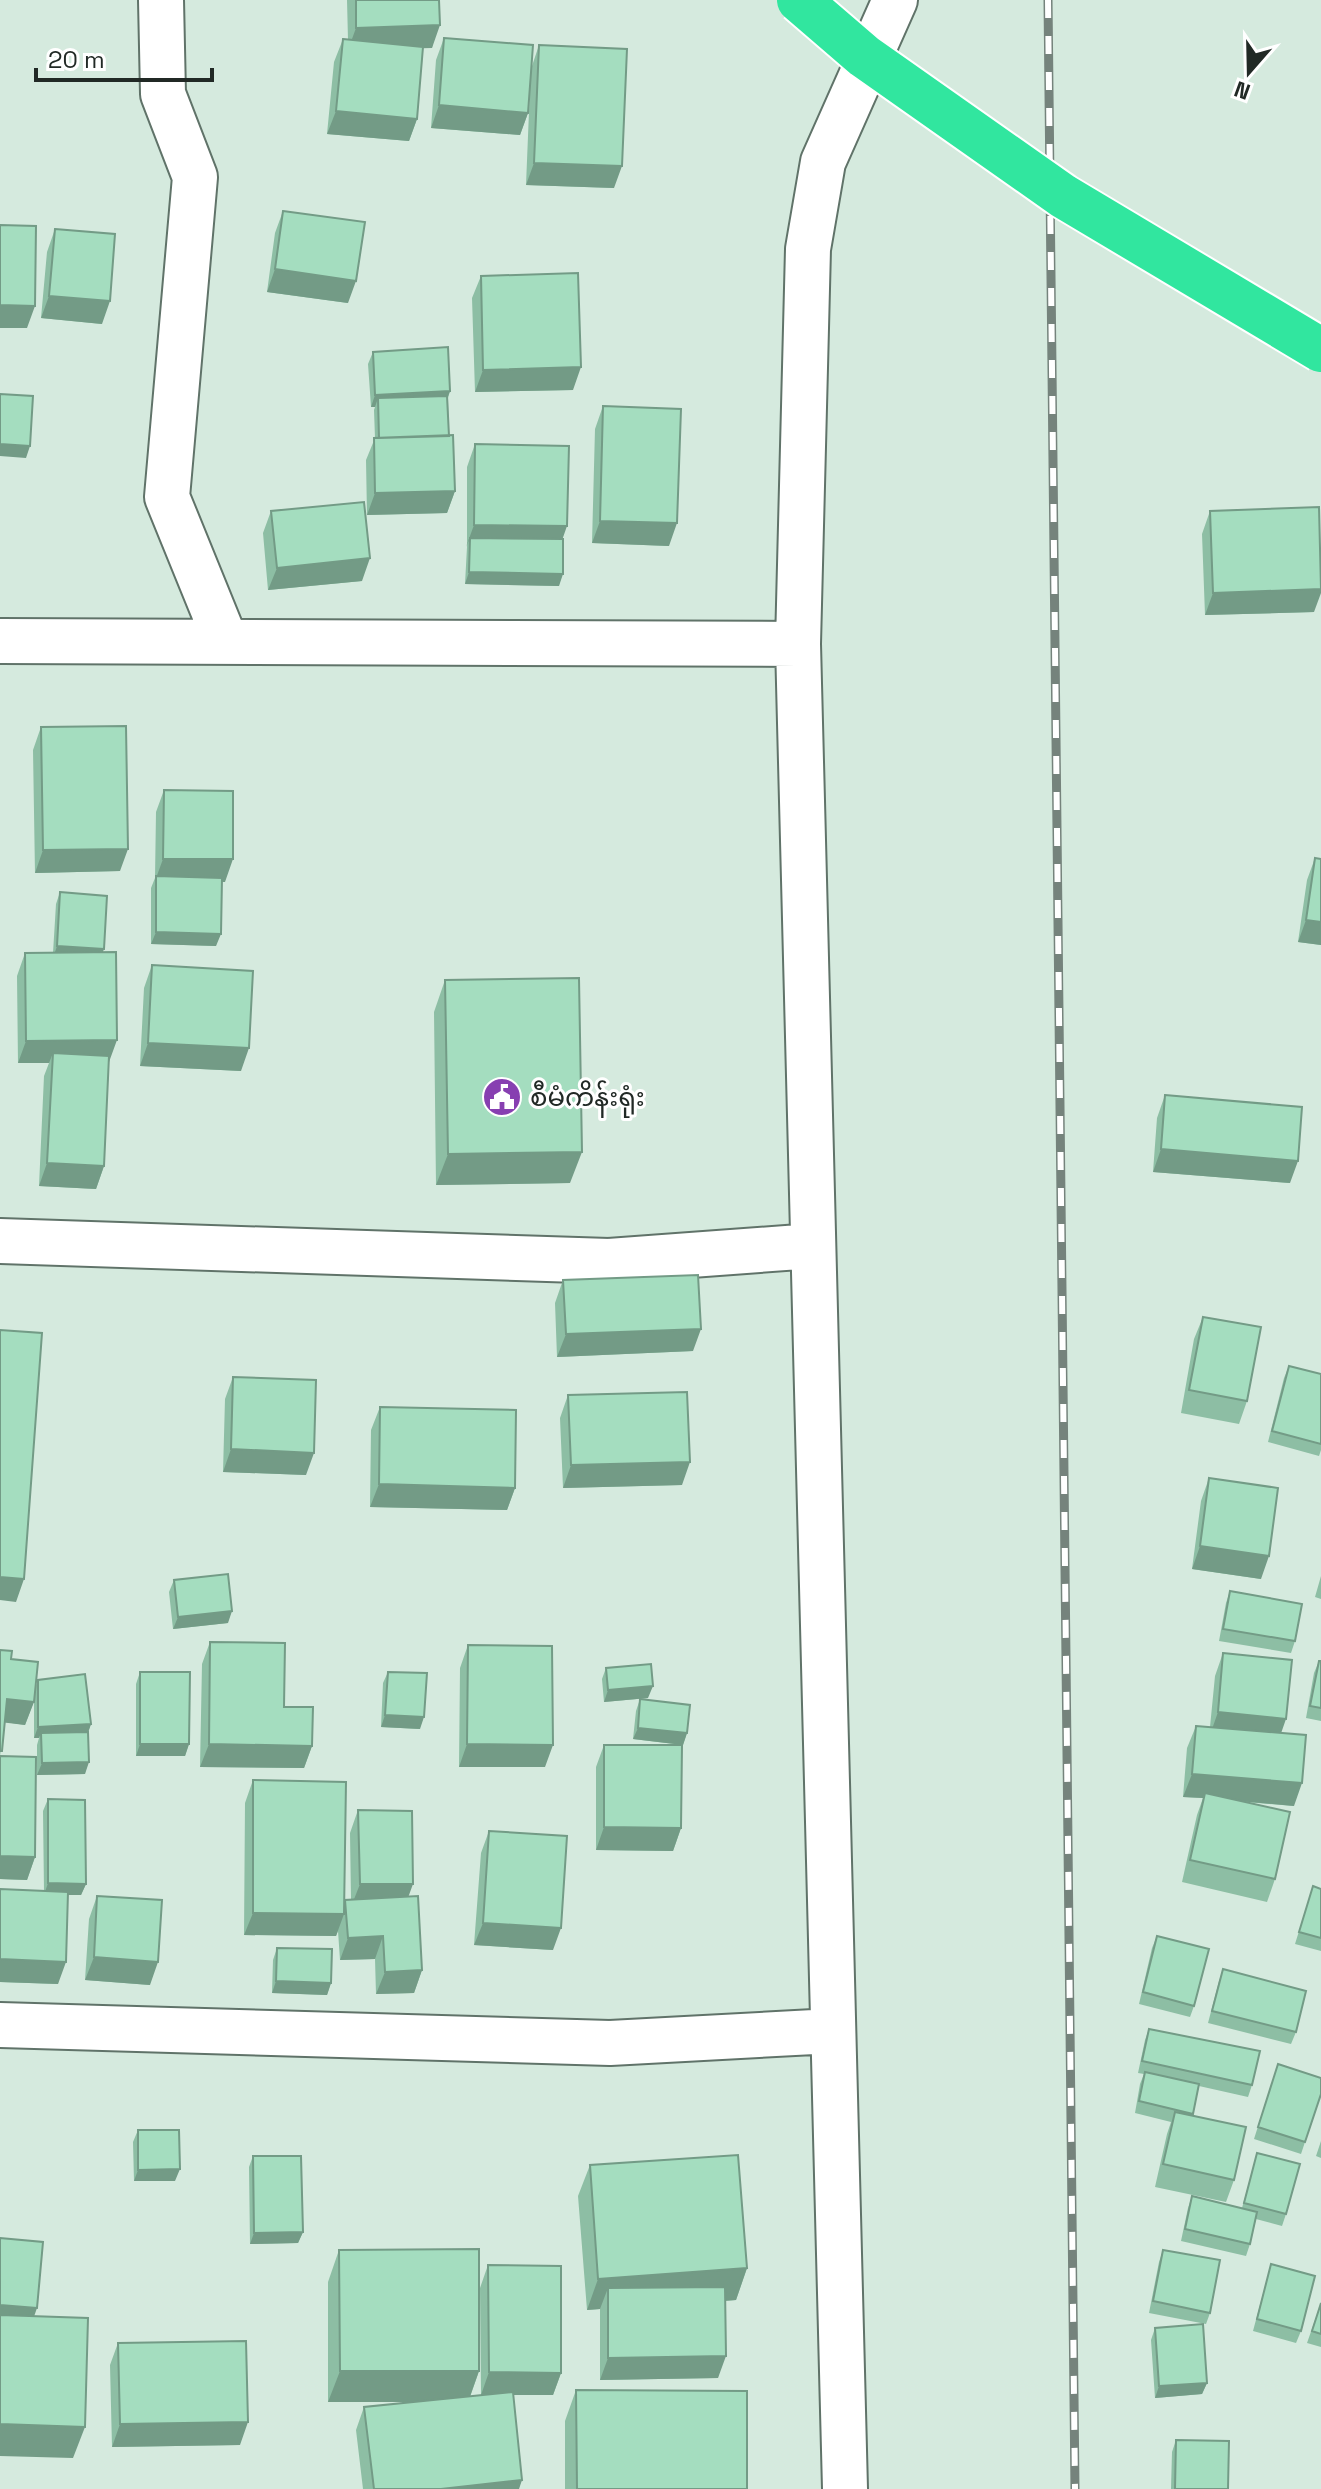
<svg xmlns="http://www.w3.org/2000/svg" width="1321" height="2489" font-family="'Space Grotesk','Noto Sans Myanmar',sans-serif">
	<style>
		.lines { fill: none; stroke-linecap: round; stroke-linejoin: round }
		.street-casing { stroke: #607369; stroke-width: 48 }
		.street { stroke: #fff; stroke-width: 44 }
		.rail-casing { stroke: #75837c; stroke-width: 9 }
		.rail { stroke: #fff; stroke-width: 6; stroke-dasharray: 18; stroke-linecap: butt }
		.highway-bridge-casing { stroke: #fff; stroke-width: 48; stroke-linecap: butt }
		.highway-bridge { stroke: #31e69f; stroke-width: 44 }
		.wall { fill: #8dbea4 }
		.shaded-wall { fill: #739b86 }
		.building { fill: #a4ddbf; stroke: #739b86; stroke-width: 2 }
		.labels { text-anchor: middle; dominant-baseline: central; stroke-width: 6; stroke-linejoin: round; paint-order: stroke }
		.poi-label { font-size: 26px; fill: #212925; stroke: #fff; text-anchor: start }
	</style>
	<rect width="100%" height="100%" fill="#d5eade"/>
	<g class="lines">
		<g class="street-casing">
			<path id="street" d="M161,0l2,94 32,83 -28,320 59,145
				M0,641l798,3
				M0,1241l609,20 204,-15
				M0,2025l610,18 223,-12
				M845,2489l-47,-1845 10,-395 15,-87 72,-162"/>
		</g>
		<use href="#street" class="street"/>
		<g class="rail-casing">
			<path id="rail" d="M1048,0l27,2489"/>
		</g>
		<use href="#rail" class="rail"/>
		<g class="highway-bridge-casing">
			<path id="highway-bridge" d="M799,0l65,56 199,140 258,154"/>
		</g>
		<use href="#highway-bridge" class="highway-bridge"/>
	</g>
	<path class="wall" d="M347,0h92l-7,48h-9l-6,71 -8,22 -82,-7 7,-72 9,-23 5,1z
		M444,38l88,28 7,-21 75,143 -88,-3 4,-98 -2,26 -8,22 -89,-7 5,-68z
		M283,211l65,92 -81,-11 8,-59z
		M55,229l47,95 -61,-6 6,-66z
		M481,276l92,114 -98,2 -3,-94z
		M373,352l77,39 -2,7 1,38 6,55 -8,22 -80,2 -1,-55 9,-22 -1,-28 1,-3h-4l-3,-43z
		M603,406l66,140 -77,-3 3,-114z
		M475,444l87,95 -3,47 -94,-2 2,-37v-80z
		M271,511l91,70 -94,9 -5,-57z
		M1210,511l104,101 -109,3 -3,-81z
		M41,727l79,144 -85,2 -2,-123z
		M164,790l61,92h-3l-6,64 -65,-2v-56l4,-10 1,-66z
		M1315,858l6,1v86l-23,-3 9,-62z
		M60,892l43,60 6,110 -5,104 -8,23 -57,-3 5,-110 5,-13h-31l-1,-87 8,-23h28l3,-49z
		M152,965l89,106 -101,-5 4,-78z
		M445,980l125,203 -134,2 -2,-173z
		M1165,1095l125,88 -137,-11 4,-54z
		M563,1280l130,71 -136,6 -2,-54z
		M1203,1317l44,84 -8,23 -58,-11 13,-74z
		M1289,1366l32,8v76l-2,6 -51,-14 16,-64z
		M233,1377l73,98 -83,-3 2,-73z
		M568,1395l114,90 -119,3 -3,-70z
		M380,1407l135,81 -8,22 -137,-3 1,-77z
		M1209,1478l52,101 -69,-10 9,-68z
		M1321,1576v23l-6,-2z
		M174,1580l54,43 -55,6 -4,-37z
		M1230,1591l65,50 -4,12 -72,-12 7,-38z
		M210,1642l74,65 28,39 -8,22 -104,-1 2,-103z
		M468,1645l77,122h-86l1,-99z
		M0,1650l11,9 24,29 3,-8 53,44 -3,8 -3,42 -48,1v-30l2,-7h-5v-37l-9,24 -20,-3 -5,34 35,101 -8,23 -27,-1z
		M1223,1653l58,80 13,73 -48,-4 29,77 -8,23 -85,-20 15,-67 6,-17 -20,-1 4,-49 9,-22 14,1 5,-51z
		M1319,1661h2v60l-15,-3 8,-45z
		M606,1668l42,30 -44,4 -2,-23z
		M140,1672l49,72 -4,12h-49v-72z
		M388,1672l32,57 -39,-2 2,-44z
		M640,1699l47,34 -4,12 -50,-6 3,-28z
		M604,1745l77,83 -8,23 -77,-1v-83z
		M253,1780l91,123 1,-3 6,-1 -1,-66 8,-23 50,87 14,73 -8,23 -38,1 -1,-35 -35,1 -2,-29 -2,5 -92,-1 1,-132z
		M48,1799l38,85 -5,11h-13l-10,89 -58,-2v-93l44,2 -1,-80z
		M489,1831l64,119 -79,-5 7,-92z
		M1313,1886l8,3v62l-26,-7z
		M97,1896l53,89 -65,-5 4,-61z
		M1157,1936l37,70 -4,11 -51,-13 13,-56z
		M277,1948l54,35 -4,12 -55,-2 1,-33z
		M1223,1969l73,63 -5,12 -83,-21 11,-42z
		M1149,2029l103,56 -4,12 -49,-11 -7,29 42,65 -8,22 -71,-15 12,-53 4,-12 -36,-9 5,-29 4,-10 -6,-1 7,-33z
		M1274,2076l47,18 -20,60 -47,-15z
		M138,2130l37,51h-41l-1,-39z
		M1321,2141v17l-5,-2z
		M1257,2153l29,61 -4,12 -26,-7 -6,25 -4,12 -65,-15 7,-33 4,-12 50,12z
		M253,2156l50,76 -5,11 -48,1 -1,-77z
		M590,2165l157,103 -11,32 -11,1 -7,77 -118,2v-71l-13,1 -9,-114z
		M339,2250l140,121 -9,26 18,-2h-7l-1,-107 8,-23 73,108 -8,22h-40l6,94h-156l-7,-59 8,-23 50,-5h-86v-120z
		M1163,2250l47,63 -4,11 -57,-11 10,-51z
		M1271,2264l30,67 -5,12 -43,-12z
		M1321,2303v44l-14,-4z
		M1155,2328l52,55 -5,11 -47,4 -4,-58z
		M118,2343l122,102 -128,2 -2,-82z
		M576,2390l171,99h-182v-68z
		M1176,2440l52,49h-57l1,-37z"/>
	<path class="shaded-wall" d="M440,25l-8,23 -84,2 8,-22z
		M439,105l89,8 -8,22 -89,-7z
		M336,111l81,8 -8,22 -82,-7z
		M534,163l88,3 -8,22 -88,-3z
		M275,269l81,12 -8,22 -81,-11z
		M49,296l61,5 -8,23 -61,-6z
		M0,305l35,1 -8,22h-27z
		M581,367l-8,23 -98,2 8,-22z
		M450,391l-4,11 -68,-4 -3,9h-4l4,-12z
		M0,444l30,2 -4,12 -26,-2z
		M455,491l-8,22 -80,2 8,-22z
		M600,521l77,2 -8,23 -77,-3z
		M474,525l93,1 -8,23 -89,-11 -4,9z
		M370,558l-8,23 -94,9 9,-22z
		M469,572l94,2 -4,12 -94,-2z
		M1321,589v4l-7,19 -109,3 8,-22z
		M128,849l-8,22 -85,2 8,-23z
		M163,859h70l-8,23 -70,-1z
		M1306,920l15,2v23l-23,-3z
		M156,932l65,2 -5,12 -65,-2z
		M57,946l47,3 -4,11 -47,-2z
		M117,1040l-8,22 -56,-9 -4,10h-31l8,-22z
		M148,1043l101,5 -8,23 -101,-5z
		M1161,1149l137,12 -8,22 -137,-11z
		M582,1152l-12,31 -134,2 12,-31z
		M47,1163l57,3 -8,23 -57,-3z
		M701,1329l-8,22 -136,6 9,-23z
		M231,1449l83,4 -8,22 -83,-3z
		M690,1462l-8,23 -119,3 8,-23z
		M379,1484l136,4 -8,22 -137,-3z
		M1200,1546l69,10 -8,23 -69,-10z
		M0,1577l24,2 -8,23 -16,-2z
		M232,1611l-4,12 -55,6 5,-12z
		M653,1686l-5,12 -44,4 4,-12z
		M7,1699l27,3 -9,23 -25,-3z
		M1218,1712l68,7 -8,23 -68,-7z
		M385,1715l39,2 -4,12 -39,-2z
		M91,1724l-4,12 -46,-3 -2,5h-5l4,-11z
		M638,1728l49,5 -4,12 -50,-6z
		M140,1744h49l-4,12h-49z
		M209,1744l103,2 -8,22 -104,-1z
		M467,1744l86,1 -8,22h-86z
		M89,1762l-4,12 -48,1 5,-12z
		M1192,1774l110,9 -8,23 -90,-8 1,-5 -2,5 -20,-1z
		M604,1827l77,1 -8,23 -77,-1z
		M0,1856l35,1 -8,23 -27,-1z
		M48,1883l38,1 -5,11h-37z
		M360,1884h53l-8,22 -54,1z
		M253,1913l91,1 -8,22 -92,-1z
		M483,1923l78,5 -8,22 -79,-5z
		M383,1936l-8,23 -35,1 8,-22z
		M94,1957l64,5 -8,23 -65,-5z
		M0,1959l66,3 -8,22 -58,-2z
		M422,1970l-8,23 -38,1 9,-22z
		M276,1981l55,2 -4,12 -55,-2z
		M180,2169l-5,12h-41l4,-11z
		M303,2232l-5,11 -48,1 4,-11z
		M747,2268l-11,32 -128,9v-21l-8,21 -13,1 11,-31z
		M0,2305l37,3 -8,23 -29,-3z
		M726,2356l-8,22 -118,2 8,-22z
		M340,2371h139l-11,31h-140z
		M489,2372l72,1 -8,22h-72z
		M1207,2383l-5,11 -47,4 4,-12z
		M248,2422l-8,23 -128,2 8,-23z
		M0,2424l85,3 -12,31 -73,-2z
		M522,2480l-3,9h-78z"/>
	<path class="building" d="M356,0h83l1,25 -84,3z
		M444,38l89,7 -5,68 -89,-8z
		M343,39l80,8 -6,72 -81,-8z
		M539,45l88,4 -5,117 -88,-3z
		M283,211l82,11 -9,59 -81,-12z
		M0,225l36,1 -1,80 -35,-1z
		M55,229l60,5 -5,67 -61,-5z
		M578,273l3,94 -98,3 -2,-94z
		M448,347l2,44 -75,4 -2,-43z
		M0,394l33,2 -3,50 -30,-2z
		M447,396l2,40 -70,2 -1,-40z
		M603,406l78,3 -4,114 -77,-2z
		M453,435l2,56 -80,2 -1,-55z
		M475,444l94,2 -2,80 -93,-1z
		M364,502l6,56 -93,10 -6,-57z
		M1319,507l2,82 -108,4 -3,-82z
		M470,538l93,1v35l-94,-2z
		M126,726l2,123 -85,1 -2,-123z
		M164,790l69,1v68h-70z
		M1315,858l6,1v63l-15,-2z
		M156,876l66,2 -1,56 -65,-2z
		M60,892l47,4 -3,53 -47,-3z
		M116,952l1,88 -91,1 -1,-88z
		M152,965l101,6 -4,77 -101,-5z
		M579,978l3,174 -134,2 -3,-174z
		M53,1053l56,3 -5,110 -57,-3z
		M1165,1095l137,12 -4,54 -137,-12z
		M698,1275l3,54 -135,5 -3,-54z
		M1203,1317l58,10 -14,74 -58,-11z
		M0,1330l42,3 -18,246 -24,-2z
		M1289,1366l32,8v70l-49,-13z
		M233,1377l83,3 -2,73 -83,-4z
		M687,1392l3,70 -119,3 -3,-70z
		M380,1407l136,3 -1,78 -136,-4z
		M1209,1478l69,10 -9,68 -69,-10z
		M228,1574l4,37 -54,6 -4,-37z
		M1230,1591l72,13 -7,37 -72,-12z
		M210,1642l75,1 -1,64h29l-1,39 -103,-2z
		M468,1645l84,1 1,99 -86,-1z
		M0,1650l12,1 -1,8 27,3 -4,40 -27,-3 -5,52h-2z
		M1223,1653l69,7 -6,59 -68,-7z
		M1319,1661h2v47l-11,-2z
		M651,1664l2,22 -45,4 -2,-22z
		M140,1672h50l-1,72h-49z
		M388,1672l39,1 -3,44 -39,-2z
		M85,1674l6,50 -53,3v-47z
		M640,1699l50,6 -3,28 -49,-5z
		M1196,1726l110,9 -4,48 -110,-9z
		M88,1732l1,30 -47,1 -1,-30z
		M604,1745h78l-1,83 -77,-1z
		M0,1756l36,1 -1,100 -35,-1z
		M253,1780l93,2 -2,132 -91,-1z
		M1205,1793l85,19 -15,67 -85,-19z
		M48,1799l37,1 1,84 -38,-1z
		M358,1810l54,1 1,73h-53z
		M489,1831l78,5 -6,92 -78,-5z
		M1313,1886l8,3v49l-22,-6z
		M0,1889l68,3 -2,70 -66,-3z
		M97,1896l65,4 -4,62 -64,-5z
		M418,1896l4,74 -37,2 -2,-36 -35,2 -3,-38z
		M1157,1936l52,13 -15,57 -51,-14z
		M277,1948l55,1 -1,34 -55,-2z
		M1223,1969l83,22 -10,41 -84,-21z
		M1149,2029l111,22 -8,34 -110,-24z
		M1278,2064l43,14v16l-16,48 -47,-15z
		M1145,2072l54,12 -6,30 -54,-13z
		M1175,2112l71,15 -12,53 -71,-16z
		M138,2130h41l1,39 -42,1z
		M1257,2153l43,11 -14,50 -42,-11z
		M738,2155l9,113 -149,11 -8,-114z
		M253,2156h48l2,76 -49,1z
		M1192,2196l65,16 -7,32 -65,-15z
		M0,2238l43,4 -6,66 -37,-3z
		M479,2249v122h-139l-1,-121z
		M1163,2250l57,10 -10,53 -57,-12z
		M1271,2264l44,12 -14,55 -44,-12z
		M488,2265l73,1v107l-72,-1z
		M725,2287l1,69 -118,2v-70z
		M1321,2303v31l-9,-3z
		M0,2315l88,3 -3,109 -85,-3z
		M1203,2324l4,59 -48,3 -4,-58z
		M246,2341l2,81 -128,2 -2,-81z
		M576,2390l171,1v98h-170z
		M513,2392l9,88 -81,9h-67l-10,-82z
		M1176,2440l53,1 -1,48h-53z"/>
	<defs>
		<g id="civic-disc" transform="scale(2)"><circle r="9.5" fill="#873fb1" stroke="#fff"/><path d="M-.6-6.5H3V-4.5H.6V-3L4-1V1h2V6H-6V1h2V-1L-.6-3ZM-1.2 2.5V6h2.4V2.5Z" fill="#fff"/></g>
	</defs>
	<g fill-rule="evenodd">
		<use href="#civic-disc" x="502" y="1097"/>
	</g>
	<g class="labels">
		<g class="poi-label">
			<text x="530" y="1097">စီမံကိန်းရုံး‌</text>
		</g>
	</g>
	<g transform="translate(1249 72) rotate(200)" stroke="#ffffff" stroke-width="6" paint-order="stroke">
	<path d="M0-6L14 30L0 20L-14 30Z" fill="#212925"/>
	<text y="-12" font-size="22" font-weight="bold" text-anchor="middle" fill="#212925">N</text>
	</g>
	<path d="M36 68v12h176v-12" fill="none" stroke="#212925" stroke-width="4"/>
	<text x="48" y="68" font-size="24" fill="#212925" stroke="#ffffff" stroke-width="6" paint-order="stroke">20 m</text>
</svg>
